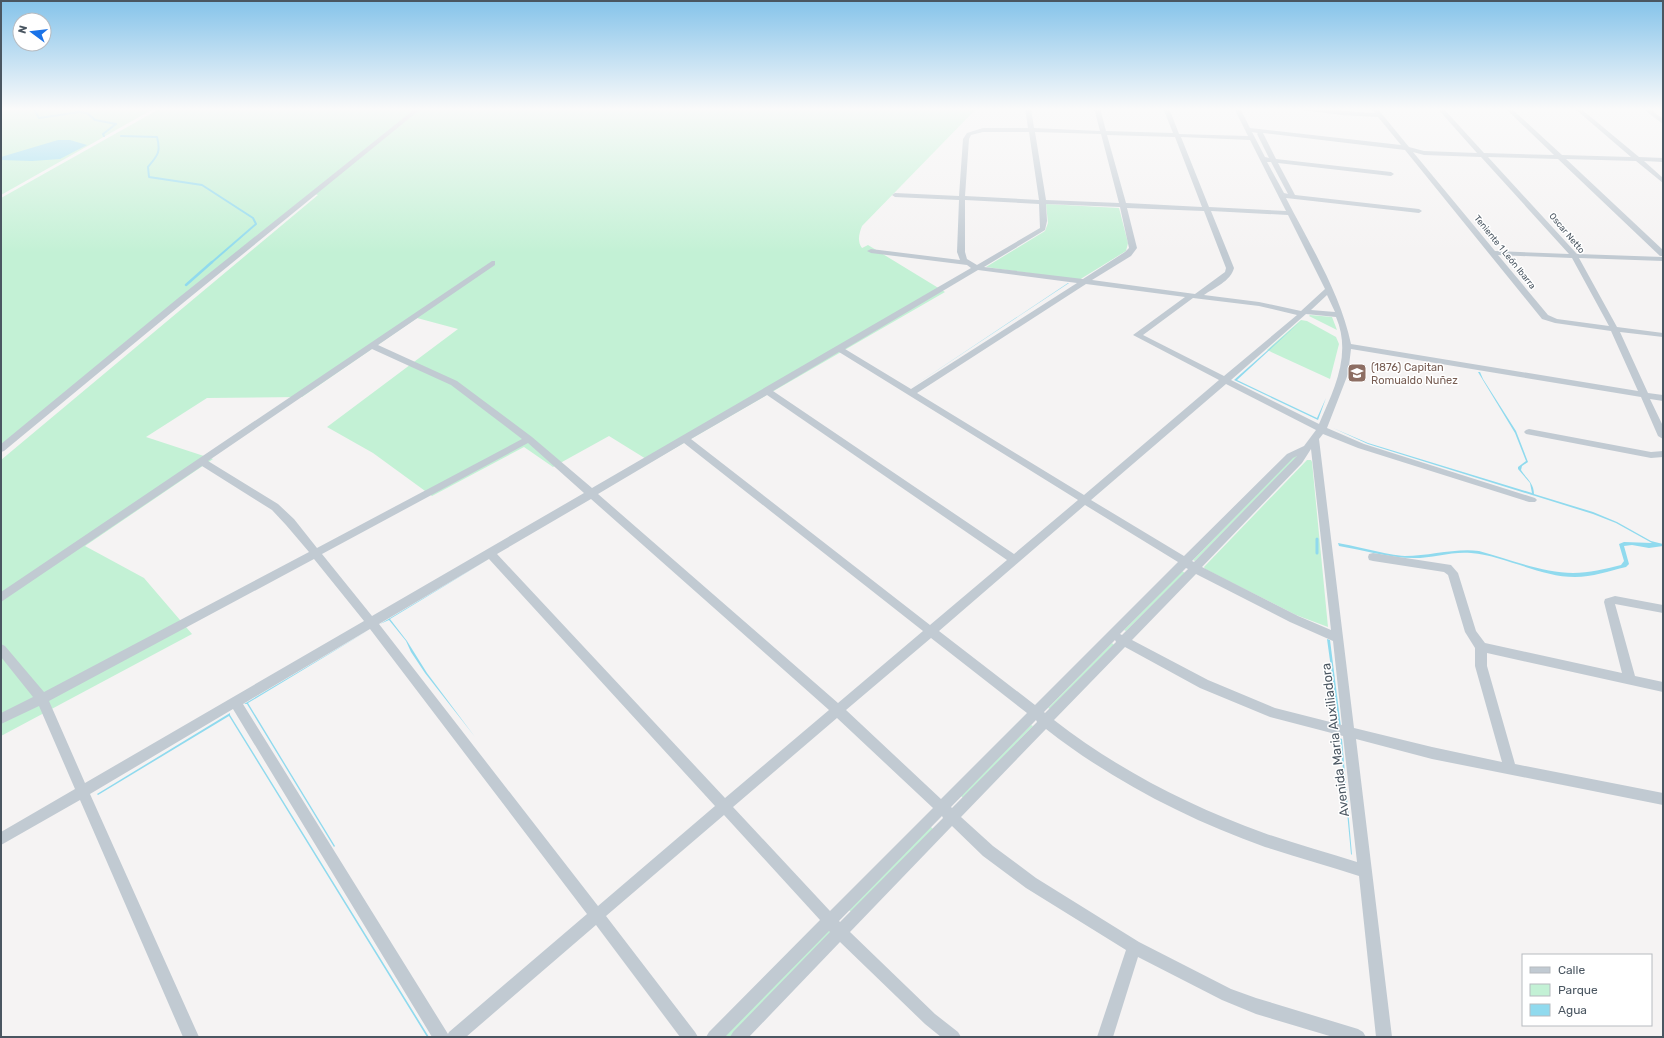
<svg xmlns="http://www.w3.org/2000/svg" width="1664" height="1038" font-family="Rubik,sans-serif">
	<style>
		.green { fill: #c3f1d5 }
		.water { fill: #90daee }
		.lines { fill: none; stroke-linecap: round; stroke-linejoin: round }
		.stream-far2 { stroke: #90daee; stroke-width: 2 }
		.stream-far1 { stroke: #90daee; stroke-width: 2.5 }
		.stream { stroke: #90daee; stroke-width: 3 }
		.street { fill: #c1cad2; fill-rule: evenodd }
		.labels { text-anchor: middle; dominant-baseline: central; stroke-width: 3; stroke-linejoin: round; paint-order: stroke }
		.far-street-label { font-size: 9px; fill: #4a5661; stroke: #fff }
		.education-label { font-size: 11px; fill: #785e54; stroke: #fff; text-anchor: start }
		.near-street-label { font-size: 13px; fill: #4a5661; stroke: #fff }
	</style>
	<rect width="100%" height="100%" fill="#f5f3f3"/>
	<path class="green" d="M1,108h154l-154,87z
		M161,108h257l-417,339v-249z
		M420,108h557l-115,118c-3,8 -5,15 0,22l6,-3 77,47 -294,170 -42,-26 -56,31 -29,-20 -92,49 -59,-43 -46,-26 131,-98 -41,-11 -115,79 -95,1 -61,39 67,22 -128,87 59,32 48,56 -191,102v-276l317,-265 -3,-1z
		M1046,204l73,4 9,35 -2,8 -47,29 -93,-13 59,-36 3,-8z
		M1310,315l22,2 5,13 -28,-14z
		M1301,320l6,1 29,16 3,7 -9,35 -63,-29z
		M1296,454l3,1 -104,106 -2,-1z
		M1307,460h4l1,2 16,165 -32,-12 -91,-46 -1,-2z
		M1182,571l3,2 -59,58 -2,-1z
		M1112,643l2,2 -64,64 -2,-1z
		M1031,725l2,1 -70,72 -2,-2z
		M930,826l3,3 -82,83 -2,-2z
		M828,930l3,2 -100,105h-9z"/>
	<path class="water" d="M58,140h12l17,5 -27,14 -28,2 -31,-1v-3z
		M1068,283h1l-157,104z
		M1302,320l-65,60 80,38 9,-20 -8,22 -84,-40z
		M1478,372h2l3,7 33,52 12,31 -6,4 -1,4c5,8 13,13 13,24l59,18 24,10 34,19 12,3v2l-14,2 -17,-3 -8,1 5,18 -3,3c-17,4 -34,10 -51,10 -35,0 -69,-21 -104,-24 -18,-2 -38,5 -57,5 -25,0 -51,-8 -75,-12l-1,-3c19,3 49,12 67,13 25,0 50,-8 74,-5 29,8 64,22 94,22 16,0 32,-4 48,-8l3,-4 -5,-17 5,-2 28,1 -36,-20 -23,-9 -225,-70 -35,-16 35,15 164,50 -2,-10 -12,-14v-2l8,-6 -11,-28z
		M489,559l-99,60 17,22 20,32 48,64 -50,-64 -14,-21 -5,-11 -17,-21 -9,4z
		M369,630l-121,73 87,143 -1,1 -87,-143h-3z
		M1327,639l3,1 11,87 -2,-1z
		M230,713v2l199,322h-2l-198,-321 -131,79 -1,-1z
		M1340,738l2,1 10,116 -1,-1z"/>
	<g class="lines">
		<path class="stream-far2" d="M33,108l6,10 40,-6 8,1 8,7 21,4 -13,10 1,2
			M121,136l36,1c4,15 1,18 -9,30l1,10 53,8 51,33 3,6 -45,39"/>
		<path class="stream-far1" d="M186,285l26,-23"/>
		<path class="stream" d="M1317,539v14"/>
		<path class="street" d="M416,108h6l-239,195 -179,148 -3,1v-8l176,-145z
			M1025,108h6l3,20 66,3 -6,-23h6l6,23 67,2 -10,-25h6l10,26 69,2 -14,-28h6l10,20 151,17 -23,-28 -37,-2 -39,-5 -3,-2 76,5 -4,-5h6l32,39 15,4 53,2 -40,-45h6l41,45 70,2 -49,-47h6l51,47 69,2 -57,-49h6l59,49 24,1v4l-19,-1 19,17v5l-27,-22 -70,-2 97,91v6h-3l-102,-97 -70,-2 89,97 86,3v4l-84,-3 38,69 46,6v4l-43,-5 28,61 15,2v6l-13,-2 13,27v13l-5,-3 -17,-39 -290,-48 -3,25 -21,54 37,16 171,54 2,2 -2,2h-6l-171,-54 -35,-14 -4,5 35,289 78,19 70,15 -27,-96v-18l-10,-16 -17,-57 -4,-3 -71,-11 -4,-1 -1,-3 1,-3 4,-1 78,12 7,8 18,58 9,12 137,30 -18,-71 1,-3 10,-3 48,9v8l-48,-9 20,72 28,6v10l-176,-39v13l28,98 148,29v12l-231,-46 -76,-20 36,298h-16l-17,-161c-31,-10 -63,-19 -94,-29 -78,-28 -154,-67 -219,-118l-85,88 32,29 43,32 103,64 92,47 25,9 102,31 5,3 3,5h-33l-77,-23 -34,-14 -84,-43 -25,80h-16l29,-87 -100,-62 -43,-32 -31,-30 -102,106 85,82 23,18 3,5h-20l-16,-13 -85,-82 -91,95h-19l3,-5 97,-100 -1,-1 -104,106h-19l3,-5 111,-112 -96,-105 -118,101 89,116 3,5h-18l-84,-112 -130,112h-34l-199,-328 -143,85 109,243h-16l-103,-237 -79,45v-13l74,-43 -36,-83 -38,18v-11l32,-16 -32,-40v-13l4,2 39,46 265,-140 -23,-27 -14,-15 -70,-44 -201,136v-10l491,-331h3v4l-117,80 79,36 75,56 60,51 379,-220 -4,-3 -96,-12 -4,-2 4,-2 89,11 -3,-8 2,-52 -64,-3 -3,-2 3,-2 64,3 4,-57 4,-6 16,-5h45zM983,132h46l10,68 -74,-4 4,-57 2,-4zM1035,132l66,2 18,69 -73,-3zM1252,132l6,1 -1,1 12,24 -4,-1zM1263,133l142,17 137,169 13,4 56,8 27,60 -287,-47c-11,-52 -41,-99 -65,-146l133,15 3,-2 -3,-2 -124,-14 -17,-32 113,13 3,-2 -3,-2 -115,-13zM1107,135l68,2 27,70 -76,-4zM1181,137l69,3 36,71 -77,-4zM1413,152l11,3 57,2 88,97 -74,-3zM1267,162h4l17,32 -4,-1zM965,200l74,4 1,24 -63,37 -10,-6 -2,-7zM1046,204l74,3 9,41 -4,4 -42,27 -99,-12 61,-37 2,-9zM1127,208l77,3 22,57 -1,4 -30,22 -103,-14 39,-24 6,-8zM1211,211l77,4 37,74 -24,22 -42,-9 -55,-7c10,-7 27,-14 30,-27zM1498,255l74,3 37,68 -52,-7 -9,-4zM978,270l99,13 -166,106 -66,-40zM1086,284l99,13 -52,38 86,45 -135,115 -167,-102zM1327,295l8,17 -24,-2zM1193,298l66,8 38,9 -73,61 -81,-41zM1306,314l30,3c16,38 -2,72 -17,107l-88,-44zM372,349l79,36 71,54 -205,109 -23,-29 -16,-15 -70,-43zM839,352l239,148 -64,54 -241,-163zM1226,384l90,46 -12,16 -17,8 -103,102 -93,-56zM767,395l240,165 -77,65 -239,-186zM528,443l56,50 -212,123 -50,-62zM684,443l239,188 -85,72 -240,-209zM1311,449l20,181 -33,-14 -96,-49 100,-104zM1297,456l-103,106 -2,-1 101,-103zM591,499l238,211 -104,88 -228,-244zM1085,505l93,57 -143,143 -96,-74zM314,559l50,62 -279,162 -36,-82zM489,559l226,247 -117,100 -219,-282zM1186,568l2,1 -66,66 -2,-1zM1196,574l94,48 43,19 9,84 -67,-17 -67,-28 -76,-40zM370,629l217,285 -138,118 -1,2 -205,-330zM931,638l96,75 -86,86 -95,-89zM1115,640l1,2 -71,71 -1,-1zM1125,647l75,41 70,29 73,19 14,126c-31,-10 -62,-18 -93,-29 -75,-27 -147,-64 -210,-113zM837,718l96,90 -103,103 -97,-104zM1036,720l1,2 -85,86 -1,-1zM942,816l1,2 -103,104 -1,-1z
			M1642,108h7l14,11v5z
			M1529,429l122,23 12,-1v6l-12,1 -125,-24 -2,-2 2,-2z"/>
	</g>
	<linearGradient id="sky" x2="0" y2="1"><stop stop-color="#85c3ea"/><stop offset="0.43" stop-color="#fafafa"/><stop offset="1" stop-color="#fafafa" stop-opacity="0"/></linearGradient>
	<rect width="1664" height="253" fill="url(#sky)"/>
	<defs>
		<g id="school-square" transform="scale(1)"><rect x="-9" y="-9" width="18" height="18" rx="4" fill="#8d6e63" stroke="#fff"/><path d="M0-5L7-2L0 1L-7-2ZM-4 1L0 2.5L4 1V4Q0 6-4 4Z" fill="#fff"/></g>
	</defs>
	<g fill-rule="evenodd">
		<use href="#school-square" x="1357" y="373"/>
	</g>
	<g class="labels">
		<g class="far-street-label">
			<text transform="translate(1567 233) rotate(50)">Oscar Netto</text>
			<text transform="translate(1505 252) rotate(51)">Teniente 1 León Ibarra</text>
		</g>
		<g class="education-label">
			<text x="1371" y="367">(1876) Capitan<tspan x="1371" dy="13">Romualdo Nuñez</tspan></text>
		</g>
		<g class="near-street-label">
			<text transform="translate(1335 740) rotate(-97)">Avenida Maria Auxiliadora</text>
		</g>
	</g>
	<rect width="1664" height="1038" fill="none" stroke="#4a5661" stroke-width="4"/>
	<rect x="1522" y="954" width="130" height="72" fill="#ffffff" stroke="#b7bbc0"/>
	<rect x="1530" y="967" width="20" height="6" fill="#c1cad2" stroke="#b7bbc0"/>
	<text x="1558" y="974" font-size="12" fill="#4a5661">Calle</text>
	<rect x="1530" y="984" width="20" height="12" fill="#c3f1d5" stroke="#b7bbc0"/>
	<text x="1558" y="994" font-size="12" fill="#4a5661">Parque</text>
	<rect x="1530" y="1004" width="20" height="12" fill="#90daee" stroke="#b7bbc0"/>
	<text x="1558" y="1014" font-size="12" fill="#4a5661">Agua</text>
	<g transform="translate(32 32) rotate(285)"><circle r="19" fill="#ffffff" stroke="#b7bbc0"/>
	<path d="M0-3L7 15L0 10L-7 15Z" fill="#1a73e8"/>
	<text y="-6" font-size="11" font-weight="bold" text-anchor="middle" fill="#4a5661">N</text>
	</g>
</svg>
